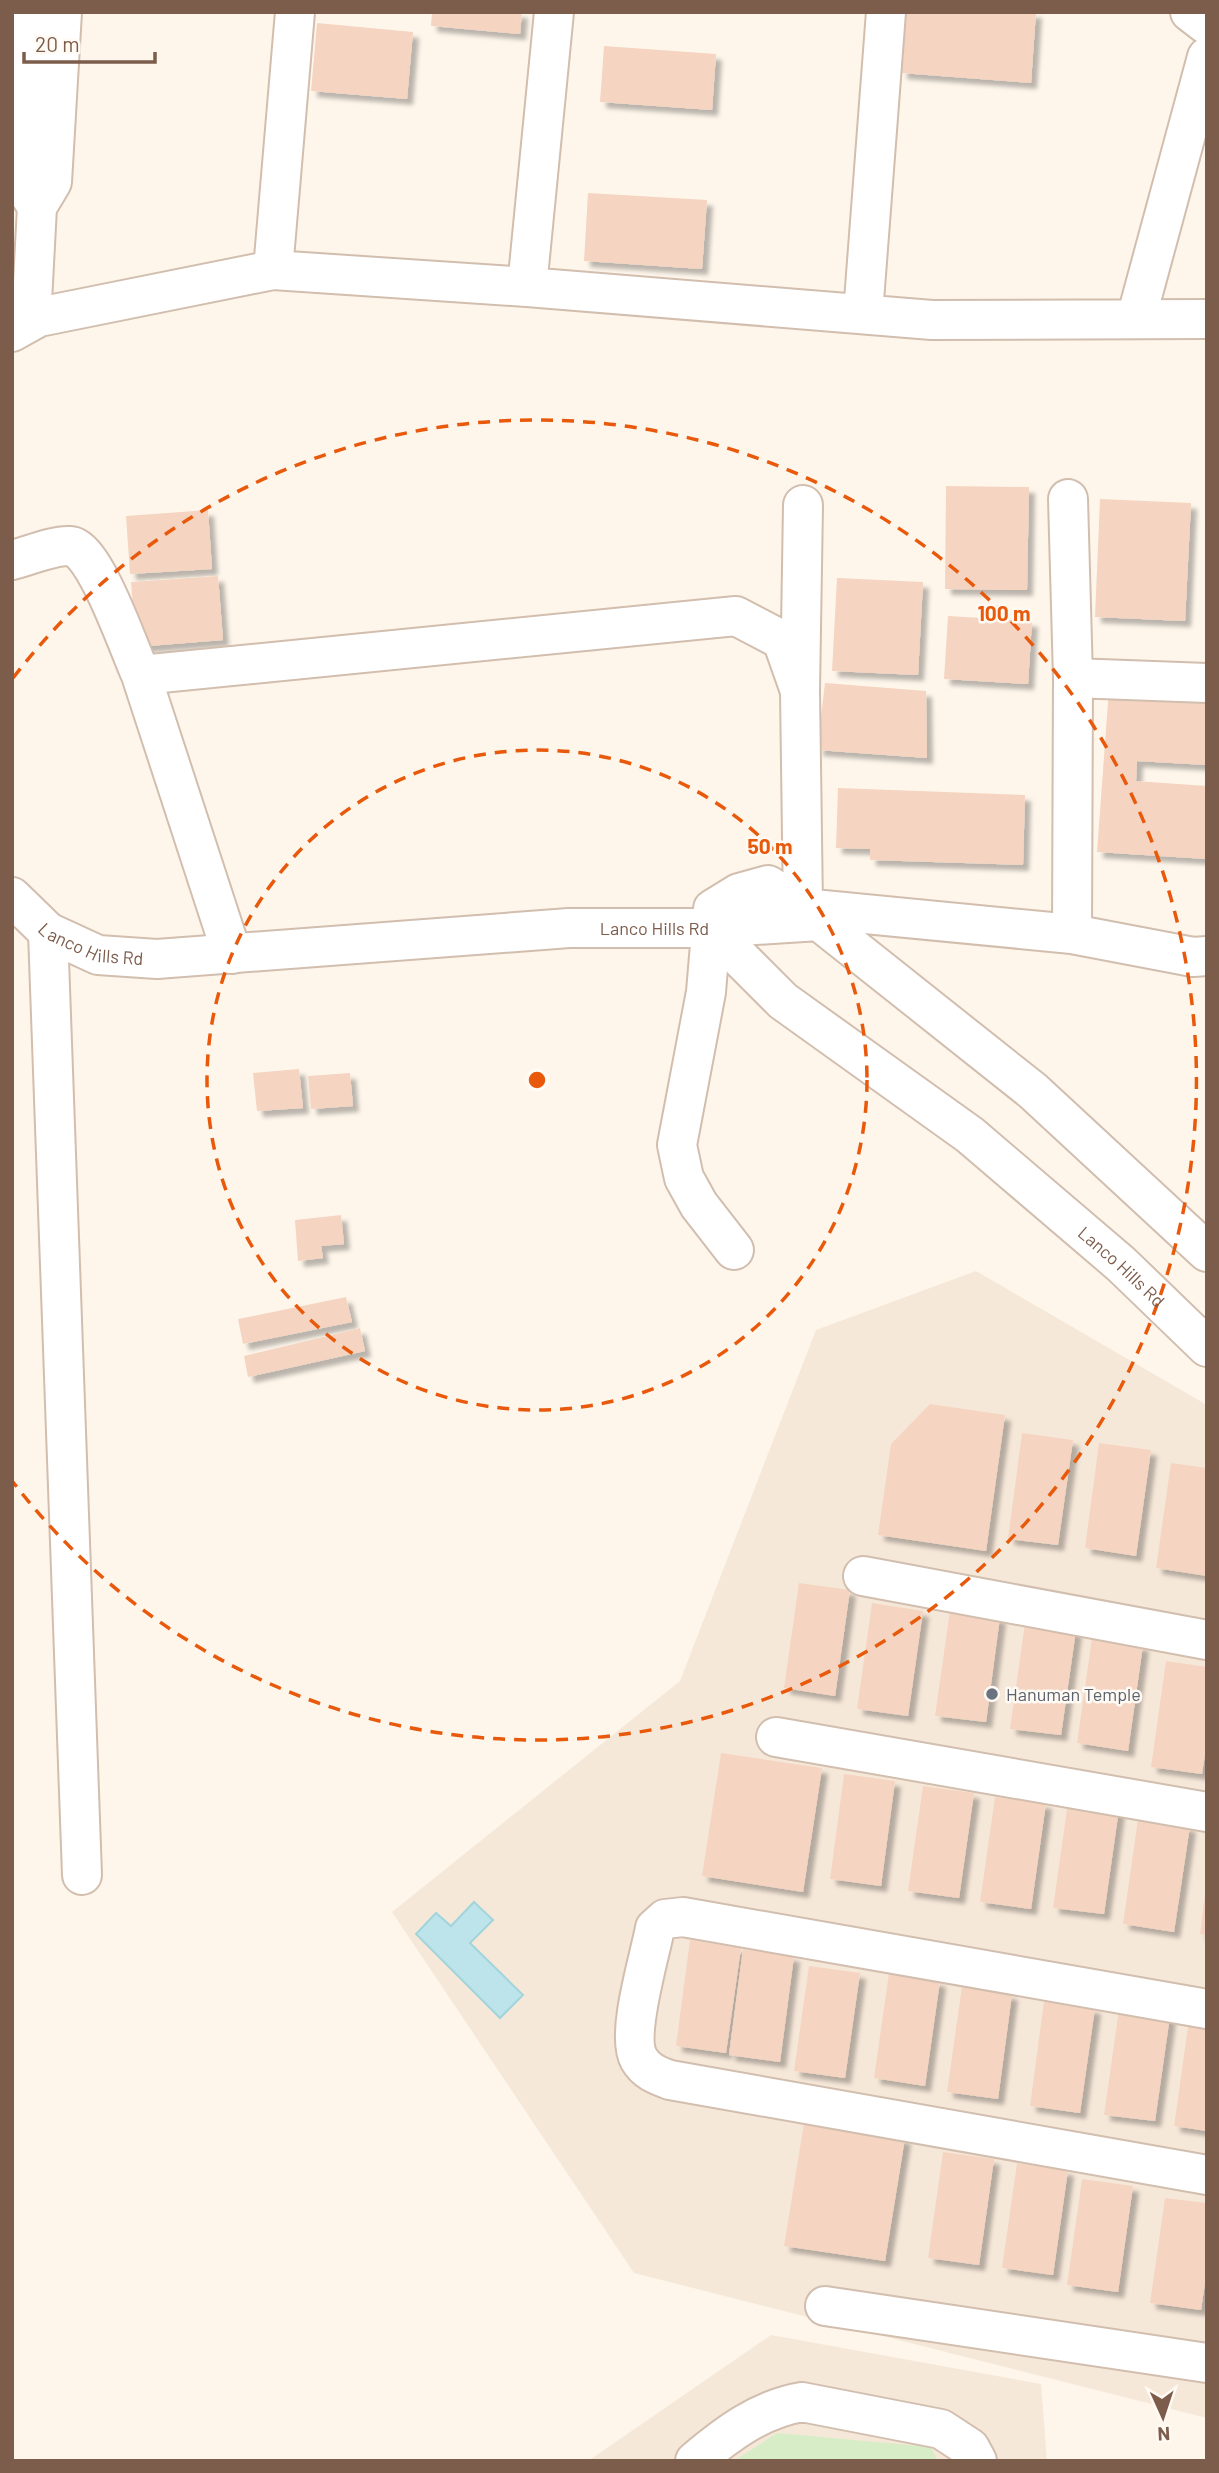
<svg xmlns="http://www.w3.org/2000/svg" width="1219" height="2473" font-family="Barlow,sans-serif">
	<style>
		.residential { fill: #f6e8d9 }
		.green { fill: #d7edc7 }
		.water { fill: #bde4ea; stroke: #a2d4dc; stroke-width: 2 }
		.building { fill: #f5d5c1; filter: url(#shadow) }
		.lines { fill: none; stroke-linecap: round; stroke-linejoin: round }
		.minor-casing { stroke: #d2beae; stroke-width: 42 }
		.tertiary-casing { stroke: #d2beae; stroke-width: 42 }
		.minor { stroke: #fff; stroke-width: 38 }
		.tertiary { stroke: #fff; stroke-width: 38 }
		.ring { fill: none; stroke: #e8590c; stroke-width: 3.5; stroke-dasharray: 12 9 }
		.worship-dot { fill: #6b7280; stroke: #fffaf3; stroke-width: 2.5 }
		.labels { text-anchor: middle; dominant-baseline: central; stroke-width: 5; stroke-linejoin: round; paint-order: stroke }
		.street-label { font-size: 18px; fill: #7c5c4b; stroke: #fffaf3 }
		.worship-label { font-size: 18px; fill: #5b616d; stroke: #fffaf3; text-anchor: start }
		.centre { fill: #e8590c; stroke: #fffaf3; stroke-width: 3.5 }
		.ring-label { font-size: 21px; text-anchor: middle; font-weight: bold; fill: #e8590c; stroke: #fffaf3; stroke-width: 5; stroke-linejoin: round; paint-order: stroke }
	</style>
	<defs>
		<filter id="shadow"><feDropShadow dx="6" dy="6" stdDeviation="2" flood-color="#0004"/></filter>
	</defs>
	<rect width="100%" height="100%" fill="#fef6eb"/>
	<path class="residential" d="M976,1271l231,134v1013l-573,-145 -242,-361 288,-231 136,-351z
		M771,2335l270,49 6,77h-459z"/>
	<path class="green" d="M777,2433l154,14 7,14h-204z"/>
	<path class="water" d="M474,1902l19,18 -23,23 53,52 -23,23 -84,-84 20,-21 15,13z"/>
	<path class="building" d="M432,12h90l-2,22 -89,-8z
		M905,12h131l-5,71 -130,-10z
		M317,23l96,9 -6,67 -96,-8z
		M604,46l112,8 -4,56 -112,-8z
		M588,193l119,7 -5,69 -118,-8z
		M946,486l83,1 -2,103 -82,-1z
		M1100,499l91,4 -6,118 -90,-4z
		M208,510l4,59 -82,5 -4,-58z
		M218,576l5,64 -87,7 -5,-65z
		M837,578l86,4 -5,93 -86,-4z
		M948,616l84,5 -4,63 -84,-5z
		M825,683l101,8 1,67 -110,-8z
		M1109,689l98,7v69l-70,-4 -1,20 71,5v73l-110,-7z
		M838,788l187,7 -2,70 -153,-5v-11l-34,-1z
		M299,1069l4,39 -46,3 -4,-38z
		M350,1073l3,33 -42,3 -3,-33z
		M341,1215l3,29 -23,2 2,12 -25,3 -3,-41z
		M346,1297l6,25 -109,22 -5,-25z
		M360,1328l5,23 -117,26 -4,-21z
		M930,1404l75,11 -19,136 -108,-16 13,-91z
		M1022,1433l51,7 -15,105 -50,-6z
		M1099,1443l52,7 -15,106 -51,-8z
		M1171,1463l36,5v108l-51,-8z
		M799,1583l51,7 -15,106 -51,-8z
		M872,1603l51,8 -15,105 -51,-7z
		M950,1610l50,7 -14,105 -51,-6z
		M1025,1623l51,7 -15,105 -51,-6z
		M1092,1638l51,7 -15,106 -51,-8z
		M1166,1661l41,6v74l-5,33 -51,-7z
		M721,1753l101,15 -19,124 -101,-16z
		M844,1774l51,7 -14,105 -51,-7z
		M923,1786l51,7 -15,105 -51,-7z
		M995,1797l51,6 -15,106 -51,-7z
		M1068,1802l51,7 -15,105 -51,-6z
		M1138,1819l52,7 -16,106 -51,-8z
		M1205,1894l2,1v40l-7,-1z
		M690,1940l51,8 -15,105 -50,-7z
		M743,1949l51,7 -14,106 -51,-7z
		M809,1966l51,7 -15,105 -51,-7z
		M889,1973l51,8 -15,105 -51,-8z
		M962,1986l50,8 -14,105 -51,-7z
		M1044,2001l51,7 -15,105 -50,-7z
		M1119,2009l51,7 -15,105 -51,-6z
		M1189,2020l18,3v108l-33,-5z
		M804,2123l101,15 -20,123 -101,-15z
		M943,2152l51,7 -15,106 -51,-7z
		M1017,2163l51,7 -15,105 -51,-7z
		M1082,2179l51,7 -15,106 -51,-7z
		M1165,2198l42,5v66l-6,41 -51,-7z"/>
	<g class="lines">
		<g class="minor-casing">
			<path id="minor" d="M30,12l-10,167 17,28 15,-25 10,-170
				M1190,12l17,13
				M273,270l22,-258
				M527,287l27,-275
				M863,314l23,-302
				M1136,319l71,-262
				M31,321l6,-114
				M12,332l27,-15 234,-47 254,17 405,33 275,-1
				M1068,499l5,179 -1,256
				M803,505l-3,186 3,217
				M12,560c17,-4 41,-15 58,-14 25,1 60,106 71,129
				M1073,678l134,5
				M48,932l34,943
				M232,954l-91,-279 595,-59 46,24 18,51
				M734,1250l-35,-45 -15,-27 -7,-33 29,-153 7,-83 26,-16 29,-8 35,23 269,26 121,23 14,-1
				M863,1576l344,64
				M776,1737l431,75
				M1207,2009l-524,-92 -18,2 -10,9c-5,28 -30,107 -16,131 7,12 17,16 31,21l537,95
				M825,2306l382,57
				M695,2461c32,-27 65,-52 107,-59l139,27 29,19 7,13"/>
		</g>
		<g class="tertiary-casing">
			<g id="tertiary">
				<path id="s1" d="M12,897l36,35 50,23 59,4 412,-31h141l109,-7 214,170 174,161"/>
				<path id="s2" d="M710,928l73,73 187,134 151,129 86,83"/>
			</g>
		</g>
		<use href="#minor" class="minor"/>
		<use href="#tertiary" class="tertiary"/>
	</g>
	<g class="ring">
		<circle cx="537" cy="1080" r="330"/>
		<path d="M13 678A660 660 0 1 1 13 1482"/>
	</g>
	<circle class="worship-dot" cx="992" cy="1694" r="7"/>
	<g class="labels">
		<g class="street-label">
			<text stroke="none"><textPath href="#s1" startOffset="663">Lanco Hills Rd</textPath></text>
			<text stroke="none"><textPath href="#s1" startOffset="96">Lanco Hills Rd</textPath></text>
			<text stroke="none"><textPath href="#s2" startOffset="534">Lanco Hills Rd</textPath></text>
		</g>
		<g class="worship-label">
			<text x="1006" y="1694">Hanuman Temple</text>
		</g>
	</g>
	<circle cx="537" cy="1080" r="10" class="centre"/>
	<g class="ring-label">
		<text x="1004" y="621">100 m</text>
		<text x="770" y="854">50 m</text>
	</g>
	<rect width="1219" height="2473" fill="none" stroke="#7c5c4b" stroke-width="28"/>
	<g transform="translate(1163 2417) rotate(177)" stroke="#fffaf3" stroke-width="5" paint-order="stroke">
	<path d="M0-5L12 26L0 18L-12 26Z" fill="#7c5c4b"/>
	<text y="-10" font-size="19" font-weight="bold" text-anchor="middle" fill="#7c5c4b">N</text>
	</g>
	<path d="M24 52v10h131v-10" fill="none" stroke="#7c5c4b" stroke-width="3.5"/>
	<text x="35" y="52" font-size="21" fill="#7c5c4b" stroke="#fffaf3" stroke-width="5" paint-order="stroke">20 m</text>
</svg>
